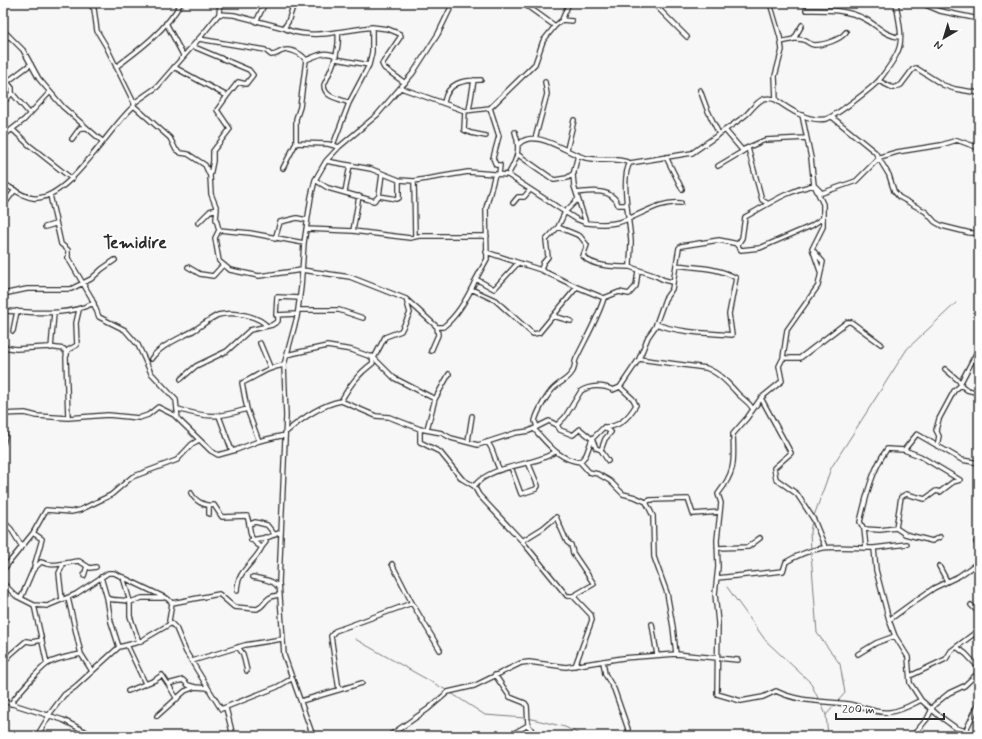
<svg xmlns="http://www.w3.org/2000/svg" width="982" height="739" font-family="Mynerve,sans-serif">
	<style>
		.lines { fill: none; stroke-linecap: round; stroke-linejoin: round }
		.stream { stroke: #7b7b7b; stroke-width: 1 }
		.street-casing { stroke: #2b2b2b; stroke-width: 6 }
		.street { stroke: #fff; stroke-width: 3.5 }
		.labels { text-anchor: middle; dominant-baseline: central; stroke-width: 3.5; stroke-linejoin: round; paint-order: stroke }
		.quarter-label { font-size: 17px; font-weight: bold; fill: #2b2b2b; stroke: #fff }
	</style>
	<rect width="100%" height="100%" fill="#f7f7f7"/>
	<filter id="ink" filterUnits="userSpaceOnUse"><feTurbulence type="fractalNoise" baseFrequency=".025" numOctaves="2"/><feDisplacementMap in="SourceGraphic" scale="8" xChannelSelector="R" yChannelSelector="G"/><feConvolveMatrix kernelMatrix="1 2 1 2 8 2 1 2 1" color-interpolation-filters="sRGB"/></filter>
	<g filter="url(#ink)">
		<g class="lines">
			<path class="stream" d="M814,516l17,-48 76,-119 49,-46
				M811,550l-1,-18 2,-11
				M811,553l6,80 23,31 5,29 -8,9
				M727,587l39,54 44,41 9,18
				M355,639l91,51
				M451,693l34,22 40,3
				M821,703l5,12 2,21
				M826,715l9,-10
				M528,718l37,9 18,9"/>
			<g class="street-casing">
				<path id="street" d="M89,3l5,6 3,22 9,15 28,57
					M653,3l34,34
					M770,3l10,34 2,13 -7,26 1,24c14,10 32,22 50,19 8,-2 48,-32 54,-40 6,-8 14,-18 18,-28 6,-13 0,-34 -2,-48
					M921,3l19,8 39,8
					M659,8l6,-5
					M806,10c21,0 40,-1 59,9 12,6 21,18 35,18
					M219,14l15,1 50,13 4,-6 6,-19
					M562,20l10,1
					M256,22l9,-19
					M166,23l17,32
					M555,26l7,-6 7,-17
					M284,28c15,8 38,7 54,4
					M3,30l20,20 16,29 24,28 39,34
					M199,39l66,11 6,5c5,0 5,-1 9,-3 9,-5 21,1 26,8l-6,47 -4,12v24l-13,25
					M794,39c14,-1 12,5 20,6 10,0 26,-5 32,-13
					M3,41l6,-5
					M781,42l13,-3 8,-14
					M336,59l33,6
					M306,60c11,-4 18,-10 30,-4
					M116,67c24,-18 50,-37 65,-64
					M174,67l53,29 11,-14 8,2 7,-9 -4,-5 -57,-24
					M3,77l9,11v5l18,21
					M879,81l14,7 8,-3 12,-16 3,-1 27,17 12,4 24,4
					M7,82l24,-18
					M401,88l64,23 25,-3 45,-44 8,-23 12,-15 -32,-23
					M700,90l7,19 12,25
					M444,102c4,-20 19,-22 37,-22
					M3,103l9,-10
					M349,103l20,-38 3,-13v-25l16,2 12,5 1,2 -19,28 2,4 21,15
					M134,106l36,32 6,12 5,3 7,1 17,11 5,11 1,18 6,15 -1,10 3,11 -4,8 4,23 11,9 29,6 43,-6 48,7 56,22 31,28 1,8 -7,16
					M490,108l9,28 -6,22 3,7h4l-1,9
					M469,110l5,-30
					M465,111l-1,19 7,3 15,3
					M802,115l9,43 3,27 9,19v23l-11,22 11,13 -5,24 -31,44 -4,28 -4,8 3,15 -21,17 -14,20 -14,16c1,27 3,37 -15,60l3,9 -4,37 1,27 -3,27 3,29 -1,71 24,7 22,-4 13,-6c22,11 47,10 72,13 14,2 27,10 42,8 11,-1 21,-7 31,-12
					M832,117l43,35 14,23 5,16 5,6 27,15 9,10 7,4 28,7h9
					M12,129l17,16 43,34
					M725,130c7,-5 15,-10 22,-16 9,-9 14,-20 29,-14
					M3,136l21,-16 26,-28
					M72,139l8,-11h7
					M535,139l12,-45 -2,-12
					M296,143l32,1 11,3
					M519,144c17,-17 50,11 67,14 15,3 30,-1 44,5l62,-10 33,-23 17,20 23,-10 41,-2
					M333,145l16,-42c-10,-5 -25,-5 -25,-18 8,-17 16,-34 14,-53l34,-5
					M748,148l14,52 5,3
					M567,149l7,-29
					M517,154l37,26 13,-2 7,-5
					M578,155l-5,20 1,11 12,37c12,1 22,2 34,-1 19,-6 41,-22 61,-19
					M666,157l16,32
					M326,161l45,8 28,11 15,1 54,-9 40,3 57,37 13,-13
					M630,163c-10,14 0,61 1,78 0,9 -1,17 -1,26l26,9 8,4 8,2
					M718,166l27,-16
					M495,174l-9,34 1,51 -11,20 18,10 24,-26
					M508,175c9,-16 13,-26 7,-43
					M210,176l3,-15v-10l17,-22 -13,-19 10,-14
					M315,180l13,8 46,13 5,-5 3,-22
					M414,181l1,56
					M3,183c9,5 19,14 30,15 35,4 75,-70 101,-92v-3l23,-16 46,-53 16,-20 1,-11
					M345,192l5,-27
					M577,193c14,-2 36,-5 41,12h9
					M50,195l11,49 7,6v8l23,39 8,20 26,13 13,15 13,28 25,27 2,19
					M379,196l18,3 2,-1v-18
					M513,203l5,-6h6l6,-7
					M3,206l12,-16
					M198,223l12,-12 7,-2
					M45,227l10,-3
					M558,227l22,9 7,9 -4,11c9,11 34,11 47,11
					M306,229l47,2 57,7 9,-2h68
					M219,230l31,3 54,10
					M353,231l6,-35
					M275,239l5,-17 17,-4 10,2
					M736,244l5,6 19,-2 51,-22 12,-8
					M813,251l7,20
					M486,252l55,18 36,17 27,11 15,-6 10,2 7,-8 2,-15
					M188,267l12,7 13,2 10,-11
					M541,270l2,-7 5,-6 -2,-17 12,-13 7,-15 11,7 10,4
					M471,289l24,11 38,34 6,-1 38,-46
					M3,294l24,-5h44l20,-10 11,-10 13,-9
					M298,310h41l24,8
					M3,311c31,1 62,6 91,-8
					M297,314l-21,1 1,-18 23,1
					M553,316l18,5
					M656,324c24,9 51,9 76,11l-3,-21 7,-36c-18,-11 -40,-10 -60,-13
					M437,327h6c14,-11 26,-32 33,-48
					M13,331l4,-20
					M260,343l10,24
					M3,347l13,2 33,-2 15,2 3,6
					M51,348l3,-35
					M979,348l-18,34v3l6,5 12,3
					M286,355l41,-9 25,4 22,8 11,-21 16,-6 9,-18 -4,-14
					M374,358l20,20 41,21 -8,30
					M783,358h17l47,-36h4l30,22
					M151,359c9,-13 27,-20 40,-27 9,-5 18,-13 27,-17 15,-4 39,0 49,11
					M639,359l67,9c13,5 22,15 32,26 6,6 10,7 15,15
					M181,379l15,-13 31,-15 23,-21 22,-5 6,-4v-5
					M761,398l30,55 -17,15 2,11 21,15 17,26 11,27
					M435,399l14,-25
					M341,401c9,-16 17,-27 32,-38l-1,-7
					M178,409c29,9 40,9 69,0
					M3,414l22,-1 12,3 31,2 40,-3 31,3 9,-3 10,-8 16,8 37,36 7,4 18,-5 23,-9 26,-6
					M219,416l13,35
					M68,418l-2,-61 2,-7 9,-5 -1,-22 3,-13
					M3,421l2,15 -2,8
					M557,425l8,-8 16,-26c9,-6 22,-6 32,-1l7,-3 19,-28 9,-22 7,-10 10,-28 7,-10 7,-41 2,-2 38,-6 19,4 4,-6 3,-21c24,-13 41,-26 69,-32l8,8 34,-12 24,-24 17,-5 44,-7 16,-5 22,8
					M537,427l-2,-6c2,-9 13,-28 20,-34 6,-6 12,-6 18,-16 2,-3 1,-8 3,-12 10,-21 21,-39 28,-61
					M420,429v13l20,10 22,27 12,7 5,9 43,46 45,55h6l21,-12 -21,-31 -2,-8 -4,-3 -11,-25 -13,11 -21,13
					M534,429c14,15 25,31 46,33l9,10 9,2 12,7 13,13 12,3 11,5 7,14 1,41 13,36 6,34 3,27
					M285,433c16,-14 35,-28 56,-32l35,15 13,1 31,12 22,4 9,5 27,7 37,-12 14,-2 20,-10 8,4 3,5 13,5 7,-6 12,10 4,9 5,2 7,11
					M259,441l-12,-32 -5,-26c16,-7 23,-15 42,-18
					M468,441l4,-25
					M487,442c8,8 7,19 13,28
					M937,446l2,-10 -3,-6 3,-11 15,-28 7,-6 -2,-4 -14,-12
					M601,450l4,-11 6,-7 -7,-5
					M904,450l16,6 40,24 -7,2 -13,10 -4,-1 -11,8 -19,-5 -5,3 -5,31 9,6 27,7 8,-4
					M580,462l6,-7 6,-16 12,-12c14,1 25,-10 32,-22l-3,-6 -13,-12
					M979,463l-17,-3 -45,-26 -13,16 -17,-1c-15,21 -21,48 -27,73l4,7 2,19h8l2,22 13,50 6,16 13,21 2,26 11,17 17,15 18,13 23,7
					M511,467l10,27 15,-5 2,-3 -10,-24
					M474,486c20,-23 56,-18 81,-34
					M191,493c4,8 14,14 23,12l8,12 25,-1c5,14 0,25 15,31 -8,17 -25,23 -25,44
					M646,502l4,-2 38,-1 5,15 27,-2
					M209,506v8
					M3,521l8,8 11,18
					M250,524l5,-2 12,3 8,10
					M864,529l16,1 16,-2
					M33,533l9,6 -8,28
					M251,540l18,-3 12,-5
					M979,540l-3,2 3,7
					M262,547l4,-5 -1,-5
					M717,548l31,-1 12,-9
					M874,548l33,-4
					M392,564l20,39 28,47
					M939,566l8,15
					M3,570l30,-37 13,-23 25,2 9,-2 31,-15 21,-18 45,-17 15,-16 7,-4
					M84,576l3,-10
					M101,577l6,21c8,4 15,0 23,4l12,-4h21
					M123,577l7,25v14l9,26
					M253,577c8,2 21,3 25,10
					M717,578l66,-7 3,-9c30,-18 46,-15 80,-14
					M3,583l13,13 18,9 13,1 29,-12 32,-21h6l54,26 4,4
					M279,595c-16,2 -12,10 -22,14l-23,-2 -15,-13 -47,9 -3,18 7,7 10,24 35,57 56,-22 14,-8
					M573,596l18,19 1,5 -17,46
					M21,598l12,-28 8,-8c13,6 25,0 38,-1l11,7 6,-1
					M68,598l13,56 11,17
					M107,598l4,24 8,25
					M62,600l-3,-27 4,-8
					M34,605l13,59
					M971,605l8,8
					M889,620l26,-19 19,-13 25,-12 20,-14
					M652,624l5,31
					M127,645l18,38
					M238,647l5,7 4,17
					M958,648l8,6 13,14
					M858,654l18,-11 19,-7
					M192,661l53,-16 37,-6
					M603,661l2,13 9,15 14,40
					M3,664l8,-10 15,-13 6,1 10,-2
					M495,675l15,22 15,6 2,3 1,19 8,11
					M910,676l36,-17 5,-8 28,-21
					M168,684l9,15
					M339,690l-8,-54 4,-5 77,-28
					M128,691l27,-11 7,-5 6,9 15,-4 5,5 7,2
					M3,701l60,19 31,16
					M301,701l61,-18
					M11,704c4,-8 29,-35 36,-40 10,-6 23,-8 34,-10
					M226,708l7,28
					M48,716l16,-21 11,-8 44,-40 20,-5 31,-18
					M157,716l28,-25 10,-4 13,1
					M965,732l14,-29
					M37,736l12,-20
					M313,736l-29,-81 -5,-73 7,-166 -2,-51 13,-48 4,-30 3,-44 7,-46 4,-17 11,-19 13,-14 38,-32 36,-42 25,-39 15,-31
					M389,736l39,-27 20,-17 26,-6 47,-23 8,-1 37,5 57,-9 53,-4 62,6
					M509,736l19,-11
					M914,736l1,-3 12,-14 7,-14 15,-12 15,-7 15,-14"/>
			</g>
			<use href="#street" class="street"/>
		</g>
	</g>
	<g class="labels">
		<g class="quarter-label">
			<text x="135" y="243">Temidire</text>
		</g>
	</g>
	<rect width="982" height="739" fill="none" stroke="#fff" stroke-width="16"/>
	<rect x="8" y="8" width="966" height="723" fill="none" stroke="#2b2b2b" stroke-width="1.5" filter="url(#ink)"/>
	<g transform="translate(944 38) rotate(218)" stroke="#ffffff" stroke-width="3" paint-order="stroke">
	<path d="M0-3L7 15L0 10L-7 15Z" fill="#2b2b2b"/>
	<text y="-6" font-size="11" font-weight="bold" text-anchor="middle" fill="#2b2b2b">N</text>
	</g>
	<path d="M836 713v6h108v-6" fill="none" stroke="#2b2b2b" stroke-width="2"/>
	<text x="842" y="713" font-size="12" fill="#2b2b2b" stroke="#ffffff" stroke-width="3" paint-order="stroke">200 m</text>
</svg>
